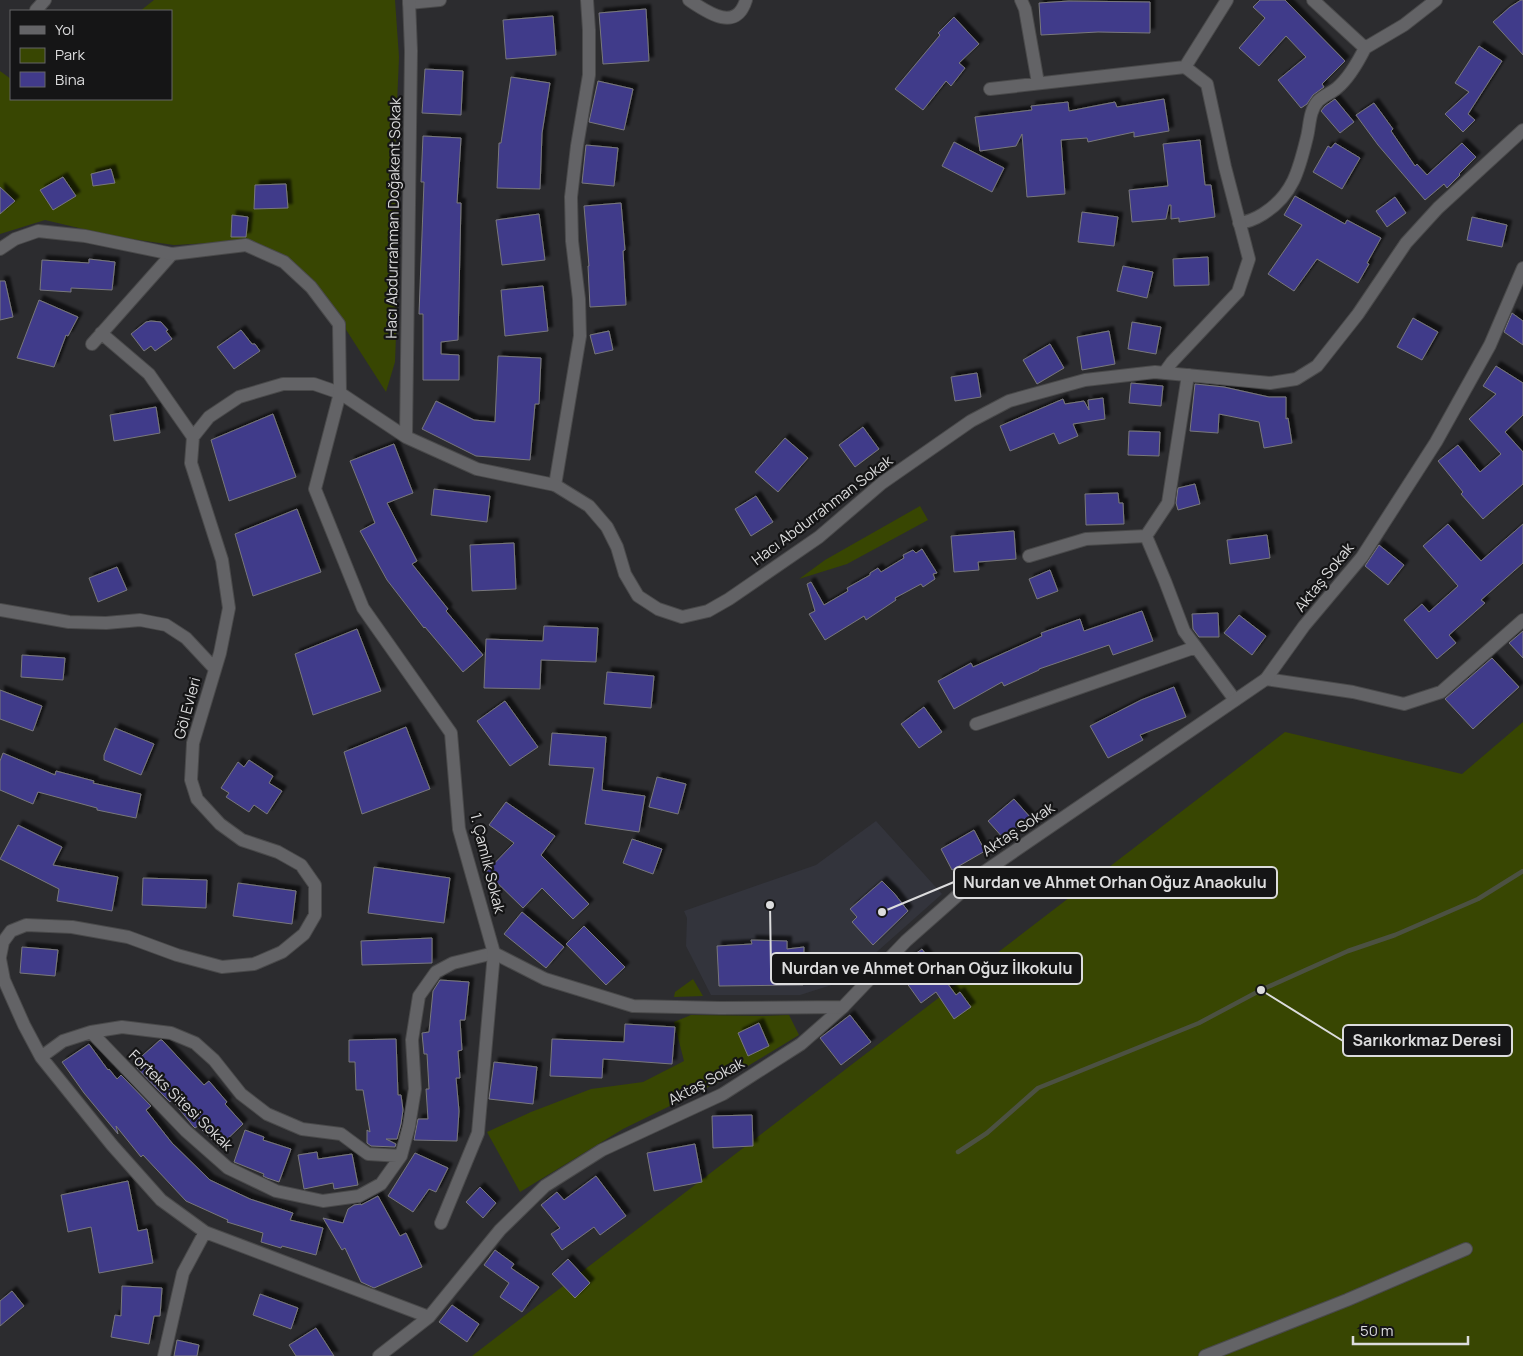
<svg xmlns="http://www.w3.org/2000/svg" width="1523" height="1356" font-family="Manrope,sans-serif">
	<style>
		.built { fill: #33343c }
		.green { fill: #384602 }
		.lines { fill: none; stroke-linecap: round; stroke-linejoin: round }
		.stream { stroke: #4c5142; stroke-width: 4.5 }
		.building { fill: #413a8a; stroke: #78787b; filter: url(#shadow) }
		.street-casing { stroke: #49494a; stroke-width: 14 }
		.secondary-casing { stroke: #49494a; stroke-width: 14 }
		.street { stroke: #636366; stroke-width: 12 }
		.secondary { stroke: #636366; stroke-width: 12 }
		.labels { text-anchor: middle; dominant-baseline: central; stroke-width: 4.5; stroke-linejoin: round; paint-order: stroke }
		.street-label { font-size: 15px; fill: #dcdcdd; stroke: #151516 }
		.leader { fill: none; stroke: #dcdcdd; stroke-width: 2 }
		.callout-dot { fill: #dcdcdd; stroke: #151516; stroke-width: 2 }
		.callout { fill: #151516; stroke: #dcdcdd; stroke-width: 2 }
		.callout-label { font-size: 16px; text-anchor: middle; font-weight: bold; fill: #dcdcdd }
	</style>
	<defs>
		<filter id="shadow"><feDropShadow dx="4.5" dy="-4.5" stdDeviation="1" flood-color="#0009"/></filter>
	</defs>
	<rect width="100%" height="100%" fill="#2c2c2f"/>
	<path class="built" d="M876,821l66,73 -98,87 -44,14h-89l-25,-49 1,-28 -3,-7 132,-46z"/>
	<path class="green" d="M154,0h241l4,57 -5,118 6,42 -6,53 3,39 -2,53 -9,30 -59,-92 -41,-41 -60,-17 -52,3 -57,-8 -72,-17 -45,14v-163l11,8v20h160v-88h-31z
		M920,506l8,14 -81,44 -48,15 26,-19z
		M1523,722v634h-1051l813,-624 177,42z
		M693,979l10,17 -29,1 1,-5z
		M691,1015l72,1 26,-1 10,20 -66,40 -110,54 -103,63 -33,-60 44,-20 60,-23 52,-7 41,-21 -10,-39z"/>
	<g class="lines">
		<path class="stream" d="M958,1152l29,-19 51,-45 161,-65 62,-33 87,-39 47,-16 83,-36 45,-28"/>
	</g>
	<path class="building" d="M1260,0h25l60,61 -23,23 2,3 -11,8 -6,9 -6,4 -23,-28 28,-23 -20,-21 -27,30 -20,-18 26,-30 -12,-11z
		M1521,0h2v55l-30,-33 17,-15z
		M1069,1l81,1v31l-52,-1 -57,3 -2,-32z
		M646,9l3,52 -46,3 -4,-51z
		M553,16l3,39 -50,4 -3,-39z
		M954,17l25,27 -20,19 6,5 -14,18 -5,-5 -23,29 -28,-21 45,-54 -2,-2z
		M1479,46l23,15 -34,53 7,6 -12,12 -18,-18 24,-22 -14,-9z
		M425,69l38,2 -2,44 -39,-2z
		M511,77l39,6 -8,50 -2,56 -43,-1 2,-45h2z
		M598,81l35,8 -9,41 -35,-8z
		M1164,99l5,32 -35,6v-5l-46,10 -1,-4 -26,2 4,54 -38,3 -5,-63 -6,12 -36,5 -5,-34 57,-7 -1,-4 37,-4 1,9 46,-9 2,5z
		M1335,99l19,23 -14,11 -19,-22 4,-5z
		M1374,103l19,26 -2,2 24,35 2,-2 10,11 35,-32 14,14 -17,17 1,1 -13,13 -3,-4 -19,16 -47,-55 -22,-30z
		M423,136l38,2 -4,65h4l-3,137 -17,2v12l18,1v25h-36v-66h-4l5,-132h-3z
		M1200,140l5,45h6l4,32 -36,5v-4l-8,1v-14h-2l-3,14 -34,3 -3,-32 39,-4 -5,-42z
		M954,142l50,26 -12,24 -50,-26z
		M1335,143l25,15 -18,31 -29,-17 15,-26 3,2z
		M586,145l32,3 -4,38 -32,-3z
		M111,169l4,14 -22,3 -2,-12z
		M63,177l13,19 -23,14 -13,-20z
		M286,184l2,24 -34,1 1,-24z
		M0,187l15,14 -15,13z
		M1295,196l50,28 2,-4 34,18 -14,25 2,1 -11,19 -41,-24 -23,32 -26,-17 34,-49 -18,-10z
		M1395,197l11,16 -19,14 -11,-16z
		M621,203l4,47 -2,1 3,54 -36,2 -2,-41h1l-5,-60z
		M1082,212l36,5 -4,29 -36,-4z
		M539,214l6,46 -43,5 -6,-45z
		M232,215l16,2 -2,20h-15z
		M1472,217l35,8 -5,22 -35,-7z
		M1208,257l1,28 -35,1 -1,-27z
		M89,259l26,3 -3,28 -41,-2v4l-31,-2 2,-30 47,3z
		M1123,266l30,6 -6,26 -30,-7z
		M0,281h5l8,36 -13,3z
		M543,286l5,45 -43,5 -4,-46z
		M39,300l39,17 -10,19 -2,-1 -12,32 -37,-9z
		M1512,313l11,8v24l-19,-13z
		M1413,318l25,14 -16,28 -25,-13z
		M151,321l10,1 7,8 -2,1 6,8 -17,12 -4,-5 -7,5 -13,-17 15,-12z
		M1132,322l29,5 -5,27 -28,-5z
		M241,330l11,14h3l5,7 -26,18 -17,-22z
		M609,331l4,19 -18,4 -5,-19z
		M1109,331l6,33 -33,6 -5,-33z
		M1050,344l14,24 -27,16 -14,-24z
		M498,356l43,2 -2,46h-4l-5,56 -54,-4 -54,-27 14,-28 38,19 21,2z
		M1496,366l27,17v32l-18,17 18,20v32l-40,35 -22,-25 2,-2 -25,-31 20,-16 22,27 21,-18 -32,-35 27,-25 -13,-8z
		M977,373l4,24 -26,4 -4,-24z
		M1131,383l32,3 -2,20 -32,-3z
		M1195,384l29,3 45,10h17v22l2,-1 4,25 -28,5 -5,-26 -40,-8 -1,19 -28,-2z
		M1103,398l2,21 -32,5 5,12 -19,8 -5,-11 -44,18 -10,-25 63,-27 2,5 19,-3 5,9 -1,-10z
		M156,407l4,26 -46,8 -4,-26z
		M273,414l23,63 -67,24 -18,-61z
		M863,427l16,22 -24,18 -16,-22z
		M1129,431l31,1 -1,24 -31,-1z
		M785,438l23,20 -30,34 -23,-20z
		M394,444l19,49 -26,10 30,58 -5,3 36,45 -2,2 37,44 -20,17 -38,-45 -1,1 -37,-48 -27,-49 15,-8 -25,-62z
		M1195,484l5,20 -22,6 -2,-7 2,-15z
		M434,489l56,7 -3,26 -56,-7z
		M1118,493l1,10h4l1,21 -38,1 -1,-31z
		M756,496l17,26 -22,14 -16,-27z
		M297,509l24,63 -68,24 -18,-62z
		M1448,524l33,37 42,-37v39l-42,37 4,3 -36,32 7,8 -19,16 -33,-39 18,-16 7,8 29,-26 -35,-40z
		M1014,531l2,28 -38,3 1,8 -25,2 -3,-36z
		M1267,535l3,23 -40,6 -3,-24z
		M514,543l2,46 -44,2 -2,-46z
		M1379,545l25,20 -16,20 -23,-19z
		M922,549l15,24 -4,1 2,5 -12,8 -2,-3 -26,14 1,2 -30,20 -2,-4 -39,24 -16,-26 6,-3 -8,-27 4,-2 13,23 24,-14 -1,-3 23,-13v-2l8,-5 3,4 23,-14 -1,-3 10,-5 3,3z
		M117,567l10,23 -29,12 -9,-24z
		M1050,570l8,21 -21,8 -8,-20z
		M1142,611l11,30 -40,14 -4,-10 -70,24v1l-35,16 -2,-4 -48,27 -16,-28 33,-18 2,4 69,-31 -1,-3 39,-14 4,12z
		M1218,613l1,24h-20l-6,-8 -1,-15z
		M1239,615l27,21 -14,19 -28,-22z
		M544,626l54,2 -2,34 -55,-2 -1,29 -56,-1 2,-49 57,2z
		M357,629l24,62 -68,24 -18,-61z
		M1523,631v27l-14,-15z
		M22,655l43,3 -2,22 -42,-3z
		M1492,658l27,29 -46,42 -28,-30z
		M607,672l47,4 -3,32 -47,-4z
		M1174,687l12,30 -46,18 3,5 -35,18 -18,-32 51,-26z
		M0,690l42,16 -9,25 -33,-12z
		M505,701l33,46 -28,19 -33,-45z
		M924,707l18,25 -23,16 -18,-24z
		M406,727l24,62 -68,25 -18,-62z
		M115,728l39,16 -13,31 -37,-15v-5z
		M552,733l54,4 -4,53 43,6 -6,36 -54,-8 9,-56 -45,-3z
		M3,753l52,22 1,-4 38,10 -1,2 48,11 -5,24 -39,-8v-2l-59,-16 -5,12 -33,-14v-29z
		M249,760l24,16 -4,7 13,8 -15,23 -13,-9 -5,7 -23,-15 3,-4 -8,-5 17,-26 6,5z
		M657,777l29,7 -8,30 -29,-7z
		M1014,799l16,18 -26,22 -16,-18z
		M506,802l49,34 -14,19 48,49 -16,15 -31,-31 -19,20 -37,-36 28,-29 -25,-18z
		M18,825l44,22 -9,18 65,12 -6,34 -55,-10 2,-12 -59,-30z
		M974,830l11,21 -33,19 -11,-21z
		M632,839l30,10 -9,25 -30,-11z
		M374,867l76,11 -6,45 -76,-10z
		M143,878l64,2 -1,28 -64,-3z
		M882,881l12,12 14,18 -35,34 -21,-23 5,-5 -7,-8z
		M238,883l58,8 -4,33 -59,-8z
		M522,912l42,35 -18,21 -42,-34z
		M584,926l41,41 -19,18 -40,-41z
		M432,938v25l-70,2 -1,-24z
		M751,940l36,1v8l17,-2 -1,38 -84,1 -2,-40 35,-2z
		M22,947l36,3 -3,26 -35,-3z
		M922,949l34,46 4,-3 11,15 -17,12 -18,-27 -15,11 -25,-35z
		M440,980l29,2 -4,38h-5l2,30 -4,1 2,27h-4l3,33 -2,30 -43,-1 4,-21h10l-2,-30h3l-2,-35h-3l-2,-21 7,-1 4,-41z
		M850,1015l21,27 -30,23 -21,-27z
		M759,1023l10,23 -21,10 -10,-23z
		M625,1024l50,3 -3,37 -69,-5 -1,19 -52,-2 2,-37 72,3z
		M396,1039l2,56h3l2,15 -2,14 -4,15h-11l10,5 -1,3 -24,-1 -4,-3v-13l3,2 -7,-42h-7l-1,-28h-6v-22z
		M160,1040h2l42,45 5,-4 18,21 -2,2 18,20 -24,23 -21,-21 -3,2 -2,-2 -21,-26 -2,2 -7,-7 -30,-31z
		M89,1044l19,26 1,-1 8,10 4,-4 30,31 -5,4 26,33 38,37 40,19 43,14 -3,7 33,8 -7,27 -34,-9 -1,2 -20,-6 2,-9 -36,-11 1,-2 -42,-19 -43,-46 -2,2 -25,-31 2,8 -34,-41 -22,-31z
		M494,1062l43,5 -4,37 -44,-5z
		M752,1115l1,31 -40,2 -1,-32z
		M245,1130l19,7 -1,3 28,9 -12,33 -12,-4 -4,-2 1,-2 -30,-12z
		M695,1144l7,38 -48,9 -7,-38z
		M317,1152l1,7 34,-5 6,31 -24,4 -1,-6 -29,6 -6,-34z
		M415,1153l33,15 -12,24 -7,-3 -16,23 -25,-16z
		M596,1176l30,40 -26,19 -6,-8 -32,23 -11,-16 9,-6 -19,-23 16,-13 7,8z
		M128,1181l10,50 9,-2 6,34 -54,10 -8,-46 -23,5 -7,-37z
		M480,1187l16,16 -13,15 -17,-16z
		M378,1196l22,40 6,-3 16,34 -48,21 -13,-6 -16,-34 -3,2 -19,-32 20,5 5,-14 6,-4 7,-1v1z
		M495,1250l19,14 -3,4 28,19 -17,25 -22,-15 9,-14 -25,-18z
		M568,1259l22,24 -15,15 -23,-24z
		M122,1286l40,2 -2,28h-6l-5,28 -38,-7 4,-22 6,1z
		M12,1291l12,15 -24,20v-25z
		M260,1294l38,14 -7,21 -38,-14z
		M452,1305l27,19 -12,18 -28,-20z
		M316,1328l18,28h-38l-7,-11z
		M177,1340l22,5 -2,11h-23z"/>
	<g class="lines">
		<g class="street-casing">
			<path id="street" d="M689,0c18,12 47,33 57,0
				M1021,0l4,9 13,74
				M1313,0l52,48 39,-23 32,-25
				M409,3l31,-3
				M36,10l9,-10
				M990,89l195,-22 42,-67
				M1239,223c9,-1 16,-4 24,-9 30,-19 36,-44 44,-77 3,-12 2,-26 11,-36 5,-5 13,-8 19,-13 12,-10 21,-26 28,-40
				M101,333l48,41 44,63
				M92,344l80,-90
				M555,485l25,-149 -1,-37 -7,-58 -1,-44 6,-51 12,-71v-45l-2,-30
				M1146,536l19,45 19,50 51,69
				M1029,556l57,-17 60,-3 22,-33 20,-128
				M0,610l69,12 37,1 34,-3 26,5 20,13 29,31
				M1266,679l87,13 51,12 37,-12 82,-72
				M976,724l220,-77
				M0,957l3,-15 8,-11 15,-6 46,2 56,10 49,18 45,12 32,-3 28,-12 22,-18 11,-19v-30l-14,-20 -23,-13 -36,-12 -22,-16 -23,-25 -6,-19 2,-37 27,-90 9,-45 -7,-48 -31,-97 2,-26 16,-20 30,-20 44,-13h31l26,9
				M0,959l4,21 20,45 17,32 71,88 49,55 44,32 224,85
				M91,1032l95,99 42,37 48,23 47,10 36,-5 22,-12 20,-28 8,-30 6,-37 -3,-49 7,-44 17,-24 17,-9 41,-10
				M41,1057l22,-16 28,-9 31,-5 49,6 24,10 19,17 27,34 26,20 35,15 39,5 27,20 33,2
				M164,1356l19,-83 22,-41
				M379,1356l50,-39 71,-87 45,-44 57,-36 121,-56 78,-50 42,-37
				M1205,1356l142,-56 119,-51"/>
		</g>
		<g class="secondary-casing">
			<path id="secondary" d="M0,249l15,-10 23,-8 47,5 87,18 74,-9 38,17 27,25 28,37 1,69 66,44 71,32 78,16 34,21 18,21 10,20 8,27 13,22 20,13 24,8 26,-6 21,-12 90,-62 63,-54 89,-62 38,-20 76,-21 70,-8 115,11 26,-4 21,-13 41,-52 48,-71 32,-35 85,-78
				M1164,373l8,-11 66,-70 11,-33 -24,-92 -18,-83 -22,-17
				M340,393l-25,96 48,119 88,125 8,96 35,124 -16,180 -37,90
				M406,437l5,-386 -2,-51
				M494,953l51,26 88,27 87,2 123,-1 63,-66 78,-69 282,-193 38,-53 58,-69 74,-115 54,-97 33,-77"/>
		</g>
		<use href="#street" class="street"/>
		<use href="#secondary" class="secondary"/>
	</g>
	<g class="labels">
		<g class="street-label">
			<text transform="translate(393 218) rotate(-89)">Hacı Abdurrahman Doğakent Sokak</text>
			<text transform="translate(822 510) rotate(-37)">Hacı Abdurrahman Sokak</text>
			<text transform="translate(1324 577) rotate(-51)">Aktaş Sokak</text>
			<text transform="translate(187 708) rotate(-75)">Göl Evleri</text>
			<text transform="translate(1018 829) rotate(-34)">Aktaş Sokak</text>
			<text transform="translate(488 863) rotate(76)">1. Çamlık Sokak</text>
			<text transform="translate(706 1081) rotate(-28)">Aktaş Sokak</text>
			<text transform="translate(181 1100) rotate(44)">Forteks Sitesi Sokak</text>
		</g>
	</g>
	<path class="leader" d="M882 912L954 882M770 905L771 969M1261 990L1343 1041"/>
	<g class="callout-dot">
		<circle cx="882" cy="912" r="5"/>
		<circle cx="770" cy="905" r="5"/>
		<circle cx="1261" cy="990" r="5"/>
	</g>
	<g class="callout">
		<rect x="954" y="867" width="323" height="31" rx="5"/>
		<rect x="771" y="953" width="311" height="31" rx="5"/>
		<rect x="1343" y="1025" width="169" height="31" rx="5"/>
	</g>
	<g class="callout-label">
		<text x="1115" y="888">Nurdan ve Ahmet Orhan Oğuz Anaokulu</text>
		<text x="927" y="974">Nurdan ve Ahmet Orhan Oğuz İlkokulu</text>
		<text x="1427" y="1046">Sarıkorkmaz Deresi</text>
	</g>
	<rect x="10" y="10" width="162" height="90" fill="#151516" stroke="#656566"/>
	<rect x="20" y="26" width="25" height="8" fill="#636366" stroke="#656566"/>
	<text x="55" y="35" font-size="15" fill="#dcdcdd">Yol</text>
	<rect x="20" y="48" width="25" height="15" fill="#384602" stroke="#656566"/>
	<text x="55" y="60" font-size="15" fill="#dcdcdd">Park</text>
	<rect x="20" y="72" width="25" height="15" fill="#413a8a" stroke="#656566"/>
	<text x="55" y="85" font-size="15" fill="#dcdcdd">Bina</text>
	<path d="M1353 1336v8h115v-8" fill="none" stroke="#dcdcdd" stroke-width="2.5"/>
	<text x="1360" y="1336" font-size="15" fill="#dcdcdd" stroke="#151516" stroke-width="4" paint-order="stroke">50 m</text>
</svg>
